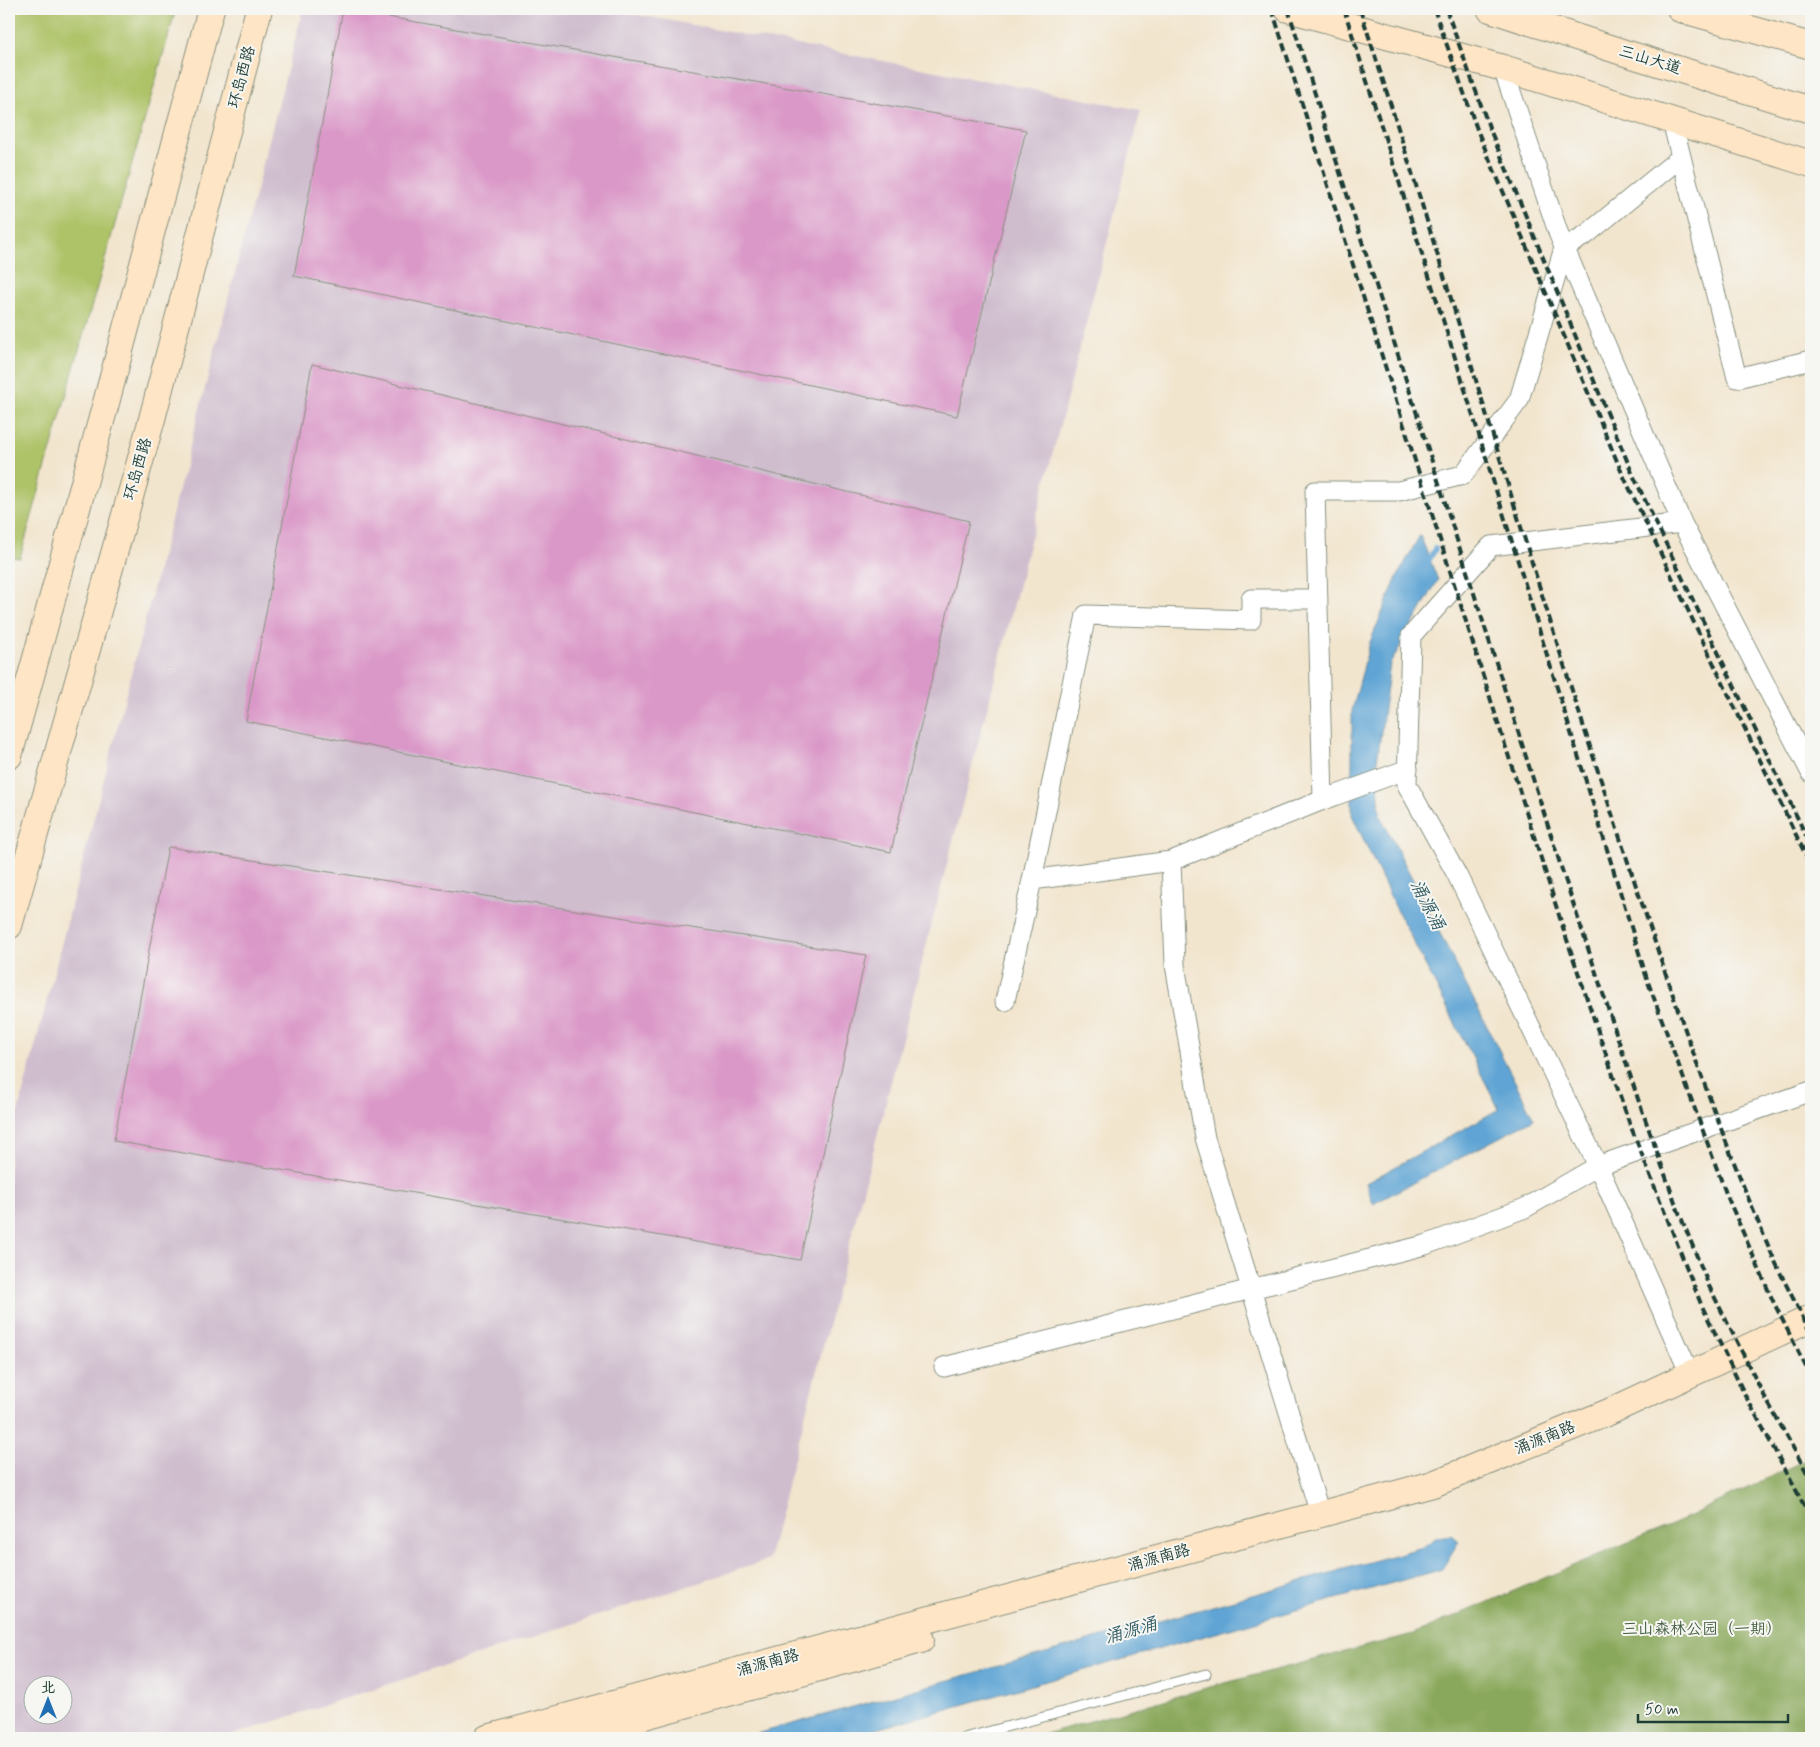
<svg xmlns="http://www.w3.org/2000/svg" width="1820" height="1747" font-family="Mynerve,'LXGW WenKai TC',sans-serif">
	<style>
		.industrial { fill: #cfbdce; fill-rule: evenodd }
		.green { fill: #aec267; stroke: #66804e }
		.forest { fill: #8aa85c; stroke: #547248 }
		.water { fill: #5ea4d4; stroke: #3e7084 }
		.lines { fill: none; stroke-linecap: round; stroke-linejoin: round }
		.stream { stroke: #5ea4d4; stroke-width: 6 }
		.building { fill: #da98c8 }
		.lane-casing { stroke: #889181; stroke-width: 11 }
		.street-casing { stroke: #889181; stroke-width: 21 }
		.secondary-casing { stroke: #889181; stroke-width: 28 }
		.lane { stroke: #fff; stroke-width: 9 }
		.street { stroke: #fff; stroke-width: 19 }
		.secondary { stroke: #fde5c5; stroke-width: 26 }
		.rail { stroke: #1f3d34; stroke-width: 4; stroke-dasharray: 8 4; stroke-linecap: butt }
		.labels { text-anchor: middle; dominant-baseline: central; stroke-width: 4; stroke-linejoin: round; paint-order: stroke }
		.street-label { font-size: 16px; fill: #1f3d34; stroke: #f6f6f2 }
		.park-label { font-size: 16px; fill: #435e41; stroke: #f6f6f2 }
		.water-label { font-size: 18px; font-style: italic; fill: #325c64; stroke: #f6f6f2 }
	</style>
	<rect width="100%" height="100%" fill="#f6f6f2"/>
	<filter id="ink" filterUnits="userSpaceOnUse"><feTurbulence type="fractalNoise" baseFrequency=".02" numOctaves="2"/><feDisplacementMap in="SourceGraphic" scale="10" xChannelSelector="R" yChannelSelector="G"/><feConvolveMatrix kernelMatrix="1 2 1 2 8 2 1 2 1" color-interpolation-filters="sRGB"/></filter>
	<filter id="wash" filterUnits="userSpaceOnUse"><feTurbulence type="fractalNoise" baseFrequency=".0096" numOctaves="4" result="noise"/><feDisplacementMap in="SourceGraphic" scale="20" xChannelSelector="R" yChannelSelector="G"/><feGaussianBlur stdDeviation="1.12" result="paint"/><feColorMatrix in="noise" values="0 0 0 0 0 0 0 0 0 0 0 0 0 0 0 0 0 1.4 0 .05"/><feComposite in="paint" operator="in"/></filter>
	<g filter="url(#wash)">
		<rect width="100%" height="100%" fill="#f2e5ce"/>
		<path class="industrial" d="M303,9h305l533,101 -373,1450 -544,178h-215v-591zM32,1684h30v30h-30z"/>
		<path class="green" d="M9,9h167l-156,549 -11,-1z"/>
		<path class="forest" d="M1811,1457v281h-780l175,-50 207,-54 279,-119z"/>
		<path class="water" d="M1420,535l18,45 -48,84 -13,98 3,53 154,304 -161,85 -7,-21 133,-74 -106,-207 -41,-87v-104l18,-69 27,-65z
			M1452,1535l7,6 -17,28 -597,169h-103l681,-191 14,-10z"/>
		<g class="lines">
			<path class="stream" d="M1426,565l9,-16"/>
		</g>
		<g id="blocks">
			<path class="building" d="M343,9l683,121 -69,286 -663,-140z
				M312,364l657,157 -78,331 -645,-131z
				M168,847l698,108 -66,305 -686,-119z"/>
		</g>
	</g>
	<g filter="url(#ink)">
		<use href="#blocks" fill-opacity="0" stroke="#889181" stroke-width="1"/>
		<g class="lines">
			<g class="lane-casing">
				<path id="lane" d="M964,1738l242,-64"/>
			</g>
			<g class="street-casing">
				<path id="street" d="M1503,68l56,167 123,288 -191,23 -80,90 -4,149 50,90 141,291 92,208
					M1672,121l65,257 74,-18
					M1682,523l129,250
					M1323,800l-8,-309h84l64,-16 56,-75 45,-152 23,-14 94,-77
					M1171,861l4,104 30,173 115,376
					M1032,880l139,-19 152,-61 85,-31
					M1005,1001l27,-121 54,-265 165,5v-21h67
					M944,1367l481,-122 100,-37 73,-42 213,-75"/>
			</g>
			<g class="secondary-casing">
				<path id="secondary" d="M1288,9l215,59 308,96
					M1490,9l132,43 189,58
					M1680,9l131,37
					M9,756l97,-353 105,-394
					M9,926l143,-507 107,-410
					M487,1738l946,-254 176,-72 202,-94
					M565,1738l356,-98"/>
			</g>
			<use href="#lane" class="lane"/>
			<use href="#street" class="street"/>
			<use href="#secondary" class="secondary"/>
			<path class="rail" d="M1272,9l292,922 65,191 72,182 42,87 68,127
				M1288,9l275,864 75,226 38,106 33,81 51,102 51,92
				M1344,9l114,358 190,615 79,214 46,105 38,76
				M1360,9c92,283 173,570 268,853 45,134 89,267 146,397 11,25 25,50 37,75
				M1434,9l44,123 144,341 189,393
				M1446,9l43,118 144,348 178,371"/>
		</g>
	</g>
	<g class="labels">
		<g class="street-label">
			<text transform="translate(1650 60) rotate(17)">三山大道</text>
			<text transform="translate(242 77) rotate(-75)">环岛西路</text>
			<text transform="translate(138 469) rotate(-74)">环岛西路</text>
			<text transform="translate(1545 1438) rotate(-22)">涌源南路</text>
			<text transform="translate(1159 1558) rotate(-15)">涌源南路</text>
			<text transform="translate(768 1663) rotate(-15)">涌源南路</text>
		</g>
		<g class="park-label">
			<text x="1702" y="1629">三山森林公园（一期）</text>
		</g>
		<g class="water-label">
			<text transform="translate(1427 905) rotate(63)">涌源涌</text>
			<text transform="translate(1131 1631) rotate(-16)">涌源涌</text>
		</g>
	</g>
	<rect width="1820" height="1747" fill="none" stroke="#f6f6f2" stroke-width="30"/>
	<g transform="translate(48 1700)"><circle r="24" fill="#f6f6f2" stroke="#a0aca6"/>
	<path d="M0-4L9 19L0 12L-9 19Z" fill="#1f6fb2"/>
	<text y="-8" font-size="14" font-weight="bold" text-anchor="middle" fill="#1f3d34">北</text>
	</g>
	<path d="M1638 1714v8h150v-8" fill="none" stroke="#1f3d34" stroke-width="2.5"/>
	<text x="1645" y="1714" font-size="15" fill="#1f3d34" stroke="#f6f6f2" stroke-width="4" paint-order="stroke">50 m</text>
</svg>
